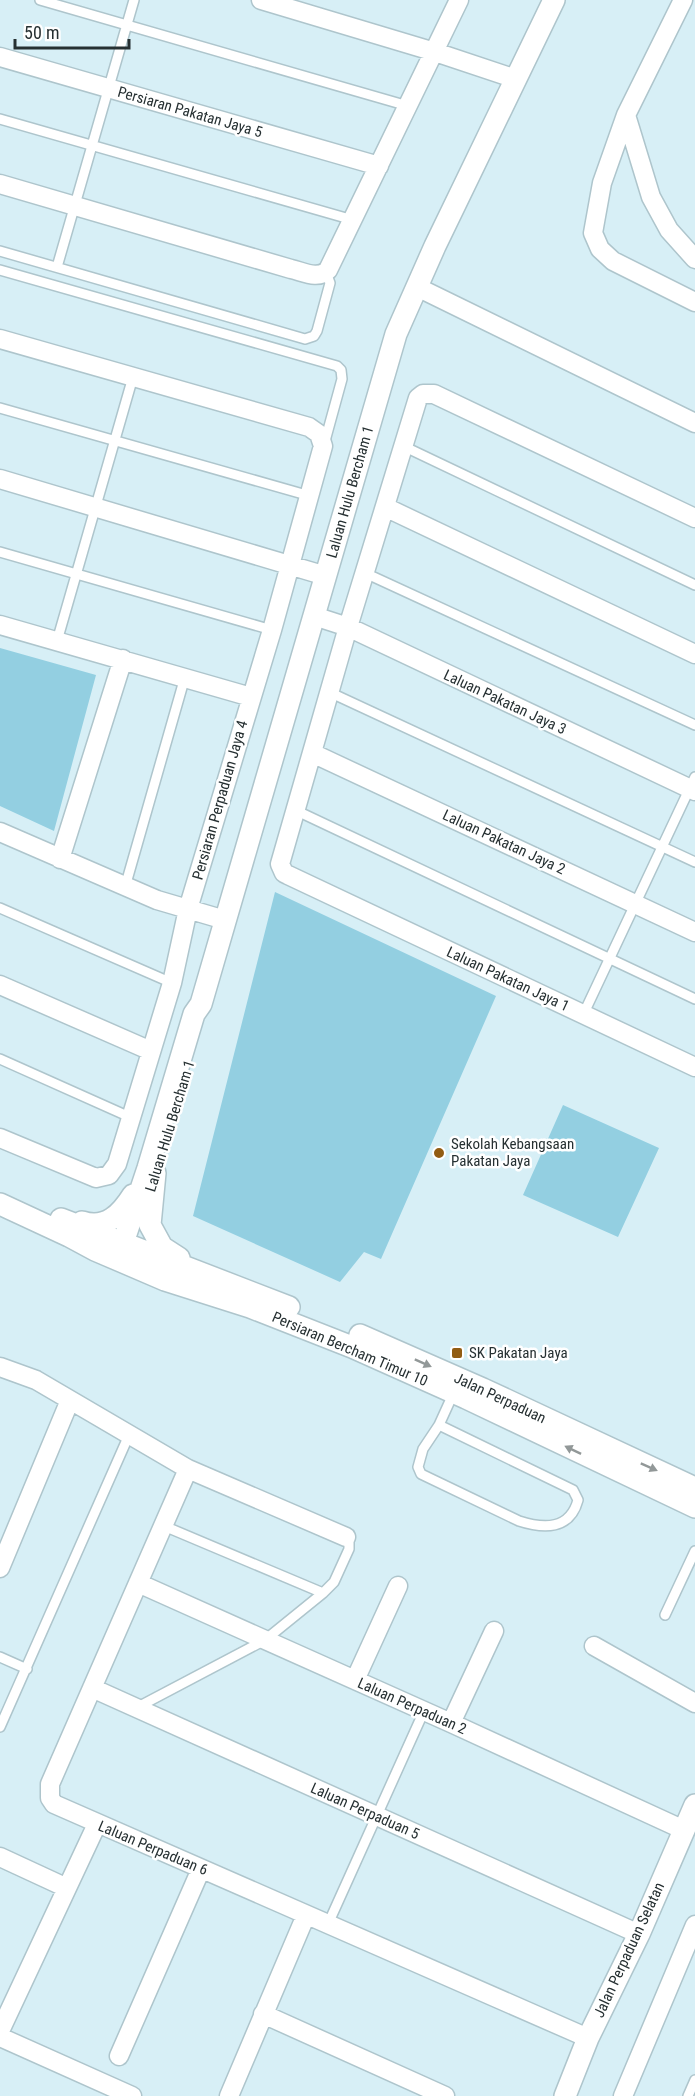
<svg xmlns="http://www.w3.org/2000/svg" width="695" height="2096" font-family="'Roboto Condensed',sans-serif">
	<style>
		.green { fill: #93cfe1 }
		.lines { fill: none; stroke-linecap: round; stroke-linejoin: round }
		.service-casing { stroke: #aec5cc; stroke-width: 12 }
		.minor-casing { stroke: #aec5cc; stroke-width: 21 }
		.tertiary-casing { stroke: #aec5cc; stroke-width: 24 }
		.service { stroke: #fff; stroke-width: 9 }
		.minor { stroke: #fff; stroke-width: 18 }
		.tertiary { stroke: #fff; stroke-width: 21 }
		.oneway { fill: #929898 }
		.poi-dot { fill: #925c12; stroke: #fff; stroke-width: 2 }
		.labels { text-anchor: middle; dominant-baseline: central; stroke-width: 5; stroke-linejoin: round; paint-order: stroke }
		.street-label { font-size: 15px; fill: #263032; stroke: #fff }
		.poi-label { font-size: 15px; fill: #263032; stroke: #fff; text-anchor: start }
	</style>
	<rect width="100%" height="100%" fill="#d7eff6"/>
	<path class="green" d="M0,648l96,27 -42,156 -54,-25z
		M275,892l221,104 -115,263 -17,-7 -24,30 -147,-66z
		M563,1105l96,43 -41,89 -95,-42z"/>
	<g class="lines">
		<g class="service-casing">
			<path id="service" d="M40,0l368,106
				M0,119l353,101
				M0,251l305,88 9,-3 3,-5 13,-48 -4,-11
				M57,267l77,-267
				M0,270l337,96 4,4 1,9 -17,62
				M0,408l310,88
				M403,446l292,139
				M0,552l272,78
				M365,573l330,152
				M57,641l76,-264
				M329,692l366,170
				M295,810l400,189
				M125,887l60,-210
				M0,908l172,75
				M583,1015l112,-238
				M0,1059l132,59
				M439,1425l134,65 5,10c-8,30 -34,29 -59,21l-98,-47 -3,-7 5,-18 16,-24 15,-33
				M164,1526l159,67
				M665,1615l30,-64
				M0,1657l27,12
				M136,1708l129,-68 58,-47 11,-11 15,-33v-8l-3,-4
				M0,1727l129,-292
				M328,1924l96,-213
				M688,2096l7,-16"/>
		</g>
		<g class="minor-casing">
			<path id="minor" d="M261,0l174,52 81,27
				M683,0l-57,115 -24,68 -9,50 7,16 13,12 82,41
				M0,57l379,109
				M626,115l25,82 18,33 26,29
				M0,184l291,85c13,3 27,11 37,1l131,-270
				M417,287l278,136
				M0,339l309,88 10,7 4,12 -51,184 -84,279 -16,74 -55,181 -8,11 -13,3 -96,-40
				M0,479l326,97
				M385,507l310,147
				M695,518l-261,-124h-11l-5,4 -70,229 -68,237 4,9 4,2 407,192
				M314,616l34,11 347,164
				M0,625l251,72
				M312,753l383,179
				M0,832l157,68 68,20
				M60,859l63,-200
				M0,985l151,66
				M0,1367l36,13 152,89 158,68
				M188,1469l-138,315v14l4,6 534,234
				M0,1568l70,-168
				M138,1583l313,140 233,107
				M594,1646l101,57
				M355,1680l43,-94
				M92,1688l547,246
				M451,1723l43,-92
				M0,1857l67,31
				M263,2014l182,82
				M0,2031l97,-207
				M0,2037l132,59
				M119,2056l82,-187
				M229,2096l77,-181
				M623,2096l72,-171"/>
		</g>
		<g class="tertiary-casing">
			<path id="tertiary" d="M155,1173l-5,52 12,22 17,11
				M0,1204l69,32 26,14 70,30 85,27 102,40 114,51 229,109
				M61,1219l228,88
				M82,1222c24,8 39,-8 51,-27
				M123,1243l25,-75 46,-154 7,-10 195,-670 39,-88 119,-246
				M360,1335l123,54 212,99
				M565,2096l23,-58 51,-104 56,-129"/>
		</g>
		<use href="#service" class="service"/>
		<use href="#minor" class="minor"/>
		<use href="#tertiary" class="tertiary"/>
	</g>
	<defs><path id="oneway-solid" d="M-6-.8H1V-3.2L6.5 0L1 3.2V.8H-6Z" transform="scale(1.5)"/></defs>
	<g class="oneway">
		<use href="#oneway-solid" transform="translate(423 1363) rotate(24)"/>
		<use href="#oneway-solid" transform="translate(573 1450) rotate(-154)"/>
		<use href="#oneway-solid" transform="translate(649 1467) rotate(24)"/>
	</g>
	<g class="poi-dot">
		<circle cx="439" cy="1153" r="6"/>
		<rect x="451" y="1347" width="12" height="12" rx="3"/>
	</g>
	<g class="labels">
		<g class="street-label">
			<text transform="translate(190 112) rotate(16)">Persiaran Pakatan Jaya 5</text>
			<text transform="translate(350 492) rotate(-74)">Laluan Hulu Bercham 1</text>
			<text transform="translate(505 702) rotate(25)">Laluan Pakatan Jaya 3</text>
			<text transform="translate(220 800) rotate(-74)">Persiaran Perpaduan Jaya 4</text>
			<text transform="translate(504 842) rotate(25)">Laluan Pakatan Jaya 2</text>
			<text transform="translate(508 979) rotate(25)">Laluan Pakatan Jaya 1</text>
			<text transform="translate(170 1126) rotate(-73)">Laluan Hulu Bercham 1</text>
			<text transform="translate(350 1349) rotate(23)">Persiaran Bercham Timur 10</text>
			<text transform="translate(500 1398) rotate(25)">Jalan Perpaduan</text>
			<text transform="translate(412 1706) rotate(24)">Laluan Perpaduan 2</text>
			<text transform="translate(365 1811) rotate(24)">Laluan Perpaduan 5</text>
			<text transform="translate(153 1848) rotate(23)">Laluan Perpaduan 6</text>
			<text transform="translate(629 1950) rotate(-65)">Jalan Perpaduan Selatan</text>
		</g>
		<g class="poi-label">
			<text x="451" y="1144">Sekolah Kebangsaan<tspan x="451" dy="17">Pakatan Jaya</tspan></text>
			<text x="469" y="1353">SK Pakatan Jaya</text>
		</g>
	</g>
	<path d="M15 39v9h114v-9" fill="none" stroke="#263032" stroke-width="3"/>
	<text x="24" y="39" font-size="18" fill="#263032" stroke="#ffffff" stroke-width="4.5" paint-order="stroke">50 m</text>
</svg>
